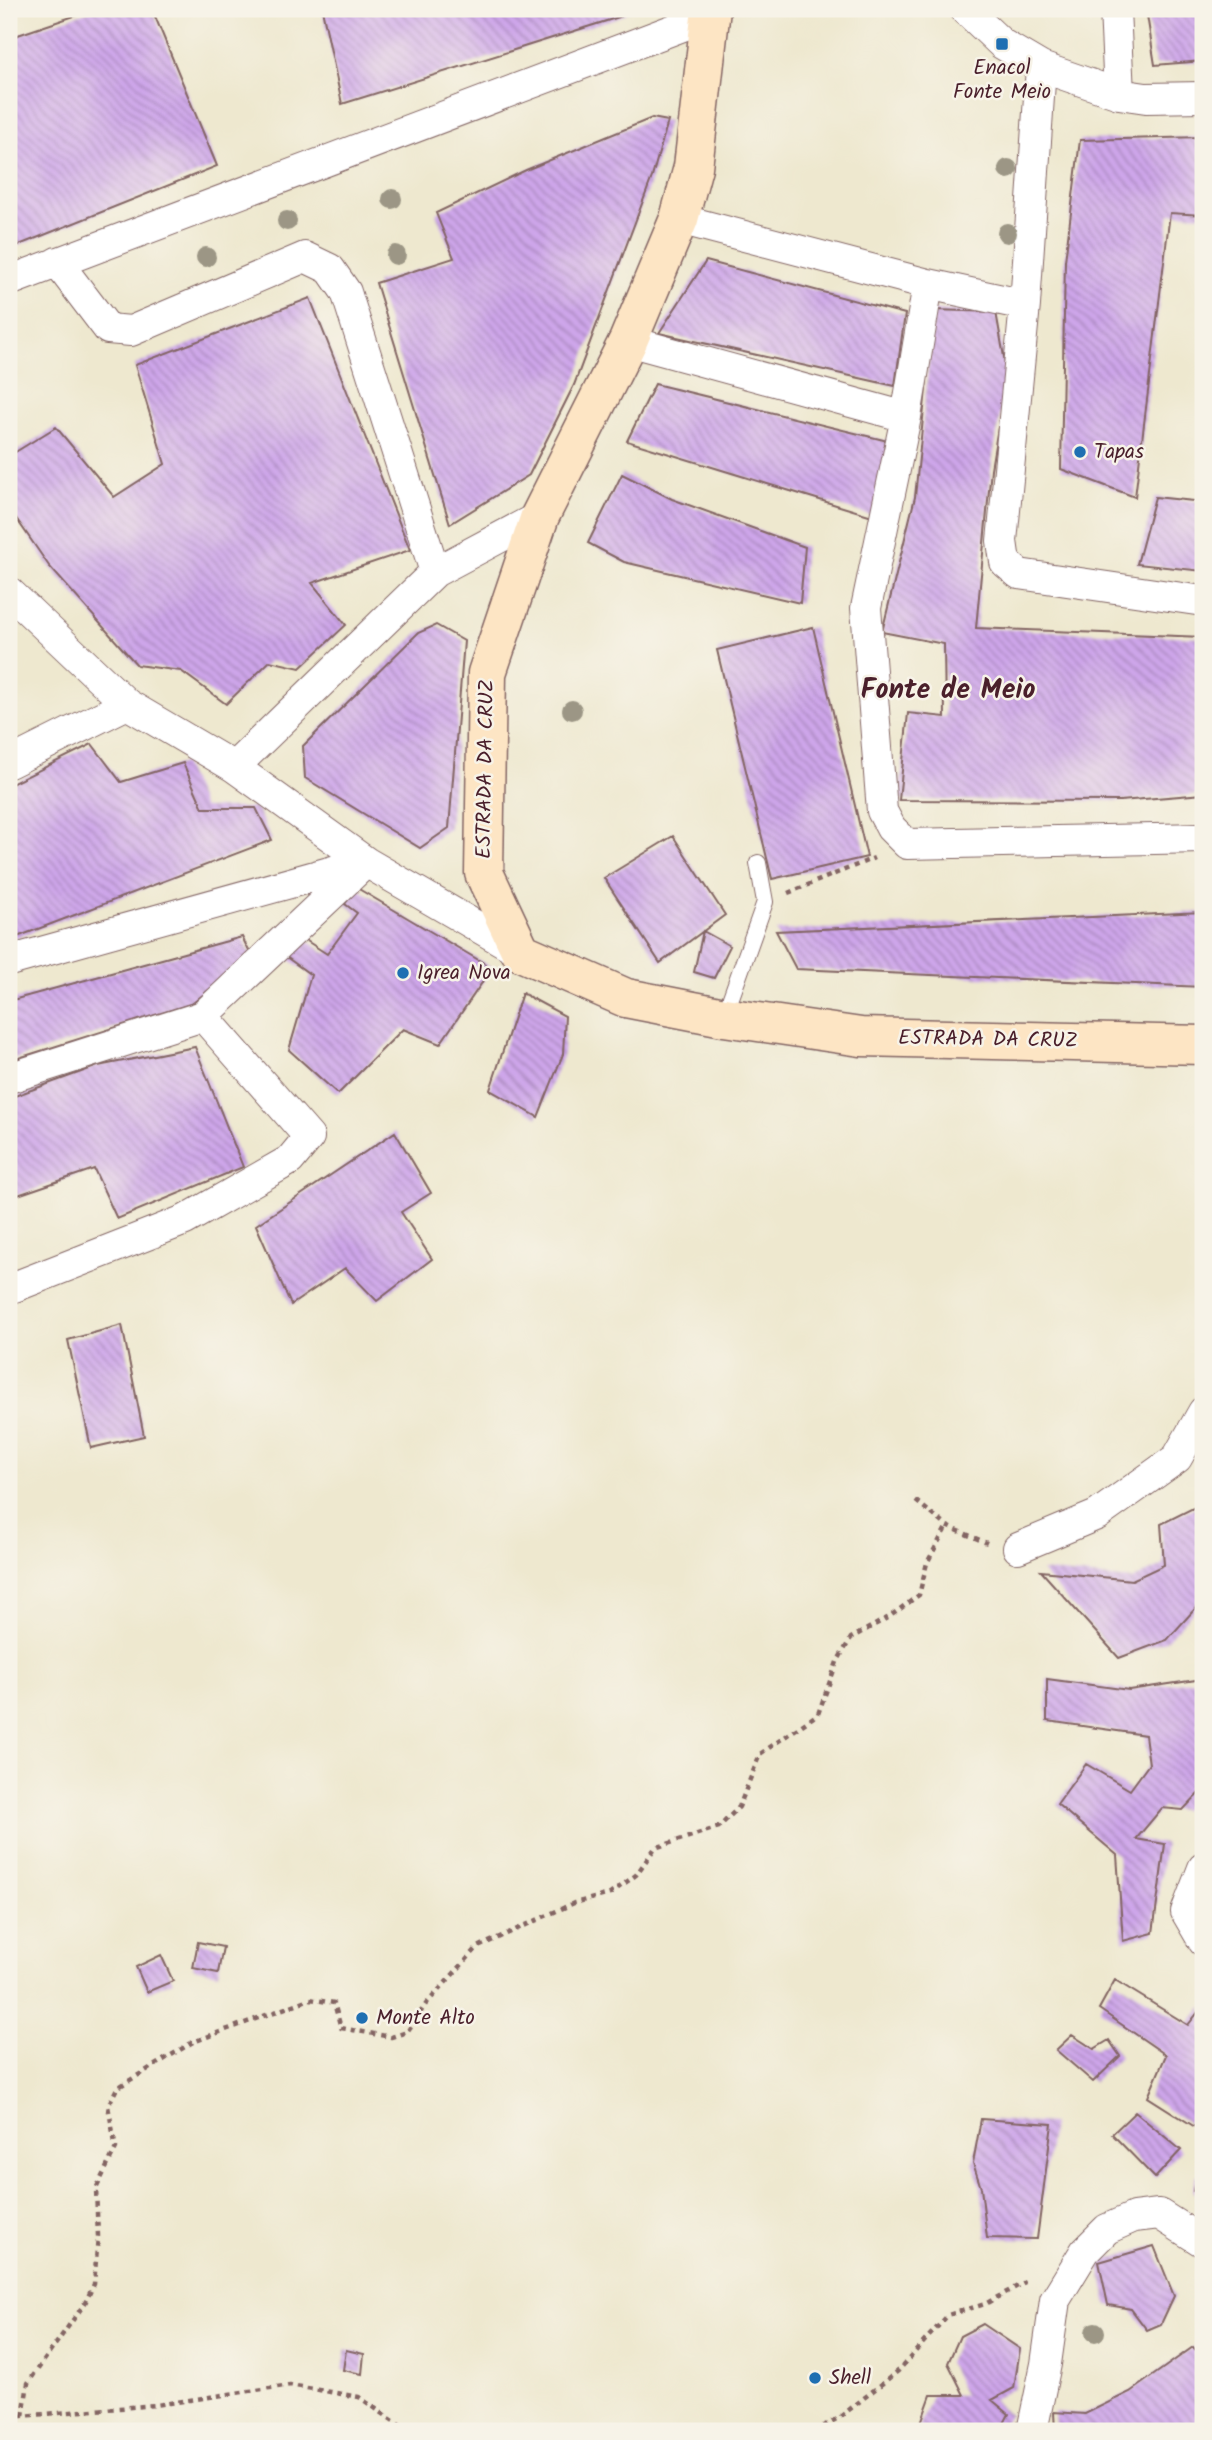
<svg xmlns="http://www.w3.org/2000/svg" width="1212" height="2440" font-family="Kalam,sans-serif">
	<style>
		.building { fill: url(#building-back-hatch) }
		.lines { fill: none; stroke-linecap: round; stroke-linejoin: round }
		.lane-casing { stroke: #836564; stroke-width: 18 }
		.street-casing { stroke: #836564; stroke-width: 32 }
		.secondary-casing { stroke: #836564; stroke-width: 41 }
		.path { stroke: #836564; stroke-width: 4.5; stroke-dasharray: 5 5; stroke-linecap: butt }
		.lane { stroke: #fff; stroke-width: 16 }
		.street { stroke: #fff; stroke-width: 30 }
		.secondary { stroke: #fde5c4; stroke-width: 38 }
		.tree { fill: #9c9685 }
		.poi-dot { fill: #1f6fb2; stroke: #f7f3e8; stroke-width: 2.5 }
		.labels { text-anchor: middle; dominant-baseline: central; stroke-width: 5; stroke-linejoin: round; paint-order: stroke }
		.poi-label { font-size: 21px; fill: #4a1f2b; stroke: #f7f3e8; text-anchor: start }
		.street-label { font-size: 21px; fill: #4a1f2b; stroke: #f7f3e8 }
		.district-label { font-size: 28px; font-weight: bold; fill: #4a1f2b; stroke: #f7f3e8 }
	</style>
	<defs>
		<pattern id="building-back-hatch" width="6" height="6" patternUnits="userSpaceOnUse" patternTransform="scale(1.75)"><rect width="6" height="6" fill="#cea6ea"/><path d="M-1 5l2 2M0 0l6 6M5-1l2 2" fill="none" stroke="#a987be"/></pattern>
	</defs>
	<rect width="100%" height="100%" fill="#f7f3e8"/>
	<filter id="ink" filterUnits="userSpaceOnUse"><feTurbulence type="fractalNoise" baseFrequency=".0143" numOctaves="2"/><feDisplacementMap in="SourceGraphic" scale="14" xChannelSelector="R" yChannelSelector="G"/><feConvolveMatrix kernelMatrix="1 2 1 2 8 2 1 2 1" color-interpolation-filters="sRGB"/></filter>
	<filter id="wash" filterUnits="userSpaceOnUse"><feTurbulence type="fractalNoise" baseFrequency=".00686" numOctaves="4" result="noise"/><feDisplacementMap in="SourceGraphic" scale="28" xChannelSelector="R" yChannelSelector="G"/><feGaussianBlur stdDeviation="1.57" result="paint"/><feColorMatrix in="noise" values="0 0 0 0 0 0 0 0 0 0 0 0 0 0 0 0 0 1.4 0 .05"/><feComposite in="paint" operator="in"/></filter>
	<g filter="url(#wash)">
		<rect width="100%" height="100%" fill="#eee8cf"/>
		<g id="blocks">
			<path class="building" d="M95,9h57l65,157 -208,83v-211z
				M322,9h311l-14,8 -277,87z
				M1146,9h57v52l-48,4z
				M652,118l16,3 -16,56 -78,208 -45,90 -79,49 -74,-241 78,-25 -18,-45 90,-43z
				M1203,137v78l-33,-2 -35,284 -74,-28 4,-208 15,-121z
				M706,261l199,53 -10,72 -236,-53z
				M310,298l100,252 -98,33 34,42 -46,43 -30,-7 -44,43 -45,-33 -44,-6 -88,-99 -40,-58v-52l47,-29 58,70 51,-33 -30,-99z
				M934,310l62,2 11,62 -16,95 -15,159 227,9v157l-83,7 -221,-1 9,-87 37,4 -1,-73 -62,-12 33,-135z
				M655,384l241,59 -14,76 -255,-78z
				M622,474l50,25 133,48 -5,56 -176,-41 -36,-19z
				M1155,497l48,5v69l-66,-7z
				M436,625l28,16 -15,187 -29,20 -115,-70 -2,-32 115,-113z
				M813,627l54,230 -95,22 -55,-229z
				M92,744l29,38 62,-19 20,45h53l16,32 -263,100v-155z
				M673,836l52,79 -65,48 -56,-85z
				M357,888l135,80 -52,76 -37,-15 -65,65 -49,-44 22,-75 -29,-21 14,-20 31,20 30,-41 -12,-9z
				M1203,912v75l-407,-18 -20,-38z
				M703,931l27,15 -16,32 -20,-6z
				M242,937l9,18 -58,48 -184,58v-60z
				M522,993l43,23 -2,38 -25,63 -48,-27z
				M195,1047l48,120 -126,52 -23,-50 -85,29v-100l89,-32z
				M395,1132l36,61 -30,19 31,47 -55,42 -32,-33 -54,37 -35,-80z
				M122,1325l22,111 -53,12 -23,-108z
				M1203,1503v97l-36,40 -48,18 -78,-87 91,9 32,-15 -3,-41z
				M1047,1679l82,11 74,-11v41l-6,4 6,6v59l-20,21 -21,-2 -26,31 29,5 -12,89 -30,8 -6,-86 -60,-51 29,-40 44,26 19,-26 -4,-29 -98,-14z
				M198,1942l25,5 -5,26 -25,-5z
				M161,1955l12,26 -26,11 -11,-25z
				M1115,1980l73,45 15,-19v126l-55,-35 18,-42 -67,-46z
				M1072,2035l22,14 15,-9 11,16 -27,26 -37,-32z
				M1135,2112l46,38 -26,28 -43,-44z
				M981,2119l71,5 -15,115 -50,-1 -6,-50 -8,-25z
				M1197,2175l6,2v18l-10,-4z
				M1154,2246l20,50 -13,28 -14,6 -16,-21 -23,-4 -9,-43z
				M983,2324l37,25 -6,39 -22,12 17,14 -9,17h-82l13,-36h33l-16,-32 12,-27z
				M1193,2347l10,10v74h-148l-1,-19 31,2 45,-22z
				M346,2350l18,4 -2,20 -19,-4z"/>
		</g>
	</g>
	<g filter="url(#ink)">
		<use href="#blocks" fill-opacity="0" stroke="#836564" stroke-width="2"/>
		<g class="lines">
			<g class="lane-casing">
				<path id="lane" d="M724,1017l41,-115 -7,-39"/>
			</g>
			<g class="street-casing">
				<path id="street" d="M965,9l37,35 39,23 78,27 27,4 57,-1
					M1115,9l4,85
					M1041,67l-16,238 -23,236 3,21 14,12 184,27
					M679,219l249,65
					M57,262l51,67 23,2 174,-74 25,12 16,23 89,280
					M9,281l700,-265
					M628,341l278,76 22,-133 97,21
					M906,417l-40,191 16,203 9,17 16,16 296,-6
					M9,592l118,112 107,63 132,95 155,90
					M9,763l118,-59
					M234,767l201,-195 105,-56
					M9,961l353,-98
					M9,1078l194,-62 163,-154
					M9,1289l176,-69 105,-60 19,-23 -106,-121
					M1018,1548l79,-33 80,-57 26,-46
					M1203,1868l-17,44 17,29
					M1032,2431l14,-67 9,-64 30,-49 22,-22 27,-12 25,-3 44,28"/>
			</g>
			<g class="secondary-casing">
				<path id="secondary" d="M711,9l-18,158 -14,52 -51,122 -88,175 -53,157 -3,200 37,79 105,46 98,19 137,20 342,8"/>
			</g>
			<path class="path" d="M788,893l86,-35
				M916,1501l31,25 40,17
				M23,2416l5,-33 57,-80 9,-19 4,-48 -2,-47 20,-41 -8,-42 9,-18 76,-46 117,-43 24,4 7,25 50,9 16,-5 19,-28 52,-57 96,-44 36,-9 26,-19 19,-27 64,-21 20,-20 21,-53 58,-40 19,-52 14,-24 38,-21 30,-22 8,-32 20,-37
				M9,2417l147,-12 134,-20 69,12 49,34
				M814,2431l26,-14 58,-46 50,-56 37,-11 40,-22"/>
			<use href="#lane" class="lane"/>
			<use href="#street" class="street"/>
			<use href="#secondary" class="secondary"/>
		</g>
		<g class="tree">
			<circle cx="1008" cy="169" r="10"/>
			<circle cx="392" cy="199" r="10"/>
			<circle cx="287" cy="221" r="10"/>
			<circle cx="1007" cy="233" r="10"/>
			<circle cx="396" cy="255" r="10"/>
			<circle cx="206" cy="257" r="10"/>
			<circle cx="572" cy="710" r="10"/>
			<circle cx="1095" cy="2332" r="10"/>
		</g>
	</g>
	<g class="poi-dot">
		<rect x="995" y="37" width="14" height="14" rx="3.5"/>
		<circle cx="1080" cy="452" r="7"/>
		<circle cx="403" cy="973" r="7"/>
		<circle cx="362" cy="2018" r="7"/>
		<circle cx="815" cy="2378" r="7"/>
	</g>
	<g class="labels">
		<g class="poi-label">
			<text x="1002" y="68" text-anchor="middle">Enacol<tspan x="1002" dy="24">Fonte Meio</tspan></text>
			<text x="1094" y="452">Tapas</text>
			<text x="417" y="973">Igrea Nova</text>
			<text x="376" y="2018">Monte Alto</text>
			<text x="829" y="2378">Shell</text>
		</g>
		<g class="street-label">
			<text transform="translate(486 769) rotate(-89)">ESTRADA DA CRUZ</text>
			<text transform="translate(988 1040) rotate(1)">ESTRADA DA CRUZ</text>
		</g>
		<g class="district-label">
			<text x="948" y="690">Fonte de Meio</text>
		</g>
	</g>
	<rect width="1212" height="2440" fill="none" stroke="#f7f3e8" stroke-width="35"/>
</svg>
